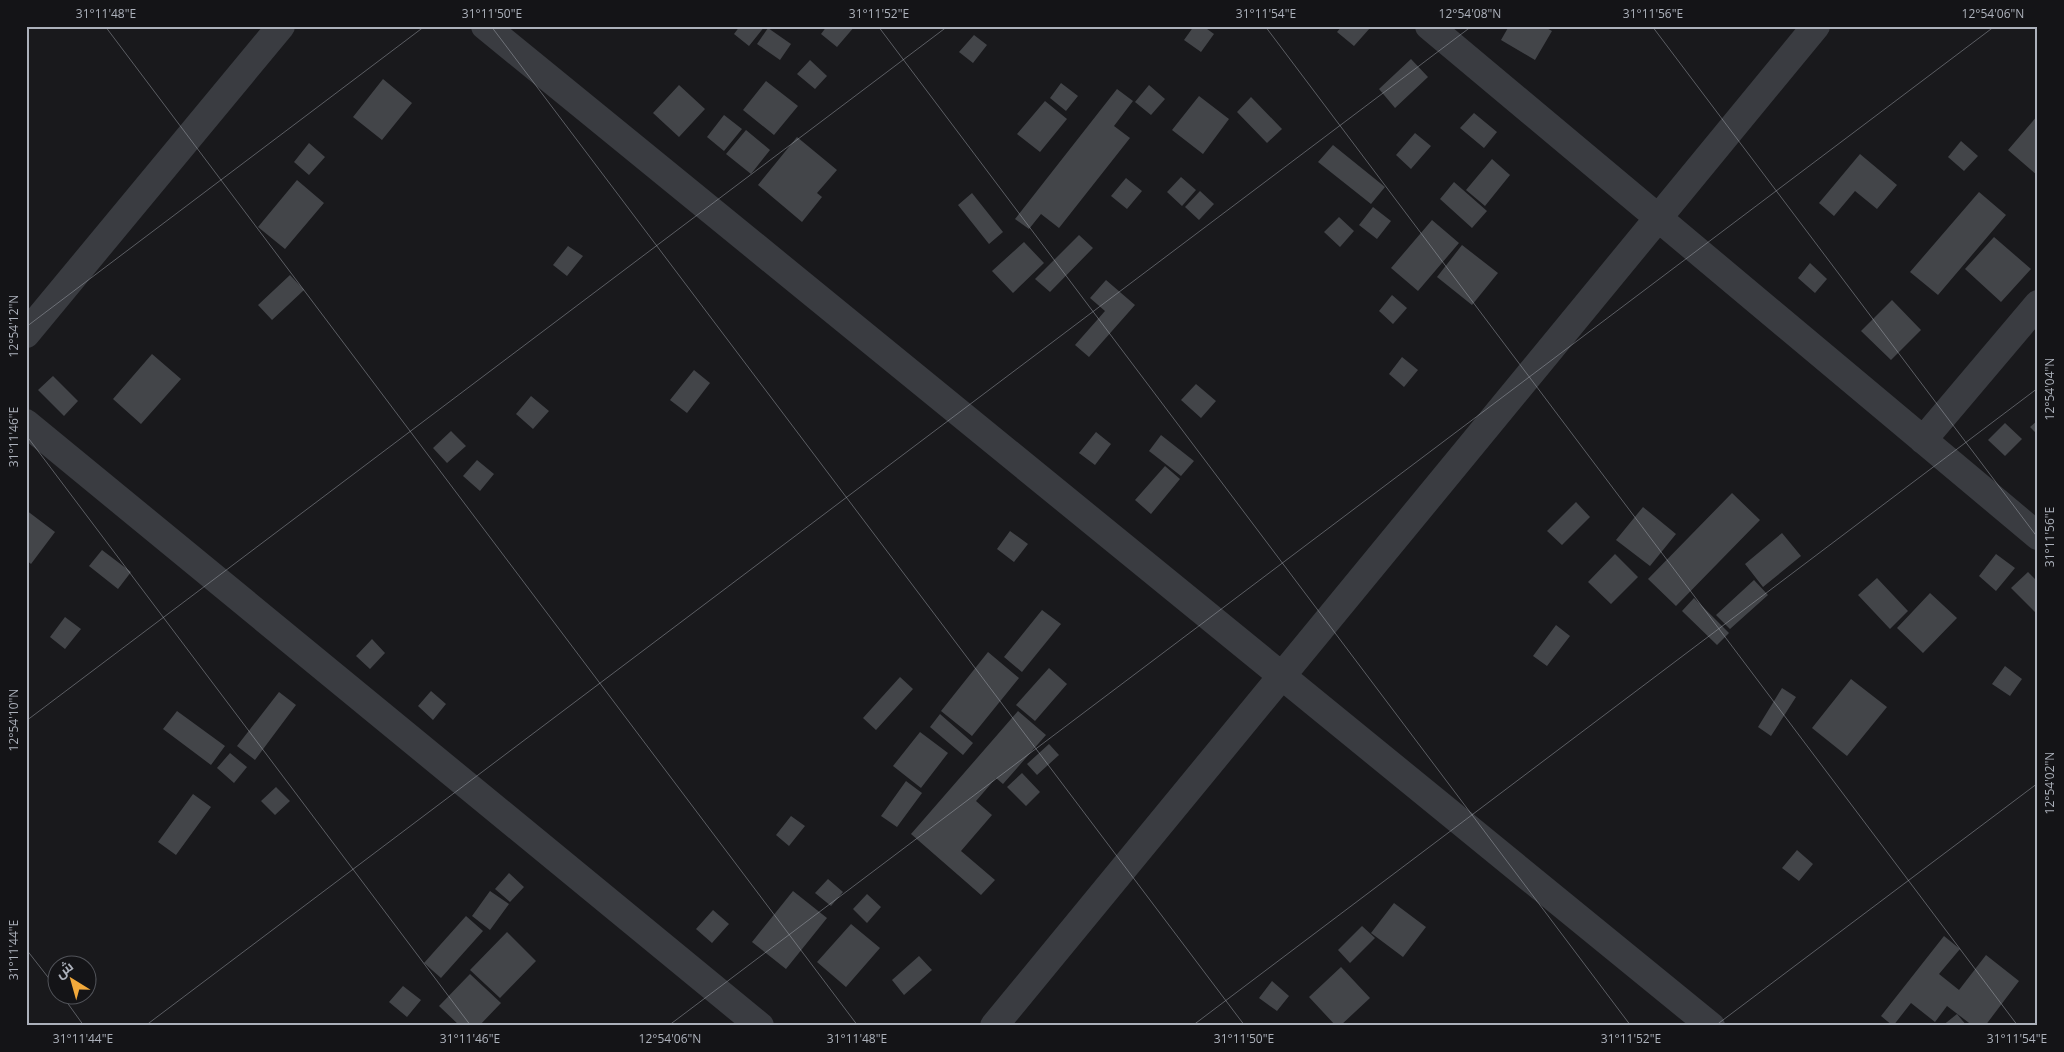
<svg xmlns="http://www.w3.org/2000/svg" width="2064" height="1052" font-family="'Open Sans',Cairo,sans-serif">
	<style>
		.building { fill: #434549 }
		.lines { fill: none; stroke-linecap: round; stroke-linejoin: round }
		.minor { stroke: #3a3c41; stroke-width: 28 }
		.ticks { fill: none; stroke: #acb1bb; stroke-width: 1; stroke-opacity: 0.45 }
		.neatline { fill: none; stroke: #acb1bb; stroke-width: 2 }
		.ticks-label { font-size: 12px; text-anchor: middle; fill: #acb1bb }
	</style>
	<rect width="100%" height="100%" fill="#19191c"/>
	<path class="building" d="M740,26h25l-16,20 -15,-12z
		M827,26h28l-18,21 -16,-13z
		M1194,26h9l11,8 -13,18 -17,-12z
		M1342,26h26l2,2 -16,18 -17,-14z
		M1509,26h34l9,5 -17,29 -34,-20z
		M768,28l23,16 -11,16 -23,-16z
		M974,35l13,10 -14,18 -14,-11z
		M1411,59l17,18 -33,31 -16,-19z
		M810,60l17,16 -12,13 -18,-15z
		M383,79l29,24 -30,37 -29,-23z
		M766,81l32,25 -24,29 -31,-25z
		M1061,83l17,13 -12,15 -16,-13z
		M679,85l26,24 -26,28 -26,-24z
		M1149,85l16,14 -14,16 -16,-13z
		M1117,89l16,12 -19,25 16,12 -71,90 -18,-14 -12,15 -14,-10z
		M1199,96l30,23 -26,35 -31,-24z
		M1251,97l31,32 -15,14 -30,-31z
		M1045,101l22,18 -27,33 -23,-18z
		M1474,113l23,19 -13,16 -24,-20z
		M724,115l18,14 -18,22 -17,-14z
		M2038,115v61l-30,-26z
		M746,130l24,20 -19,24 -25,-20z
		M1415,133l16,13 -20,23 -15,-14z
		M797,137l40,33 -20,23 5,4 -20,25 -44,-37z
		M1961,141l17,15 -14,15 -16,-14z
		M309,143l16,14 -16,18 -15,-13z
		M1333,145l52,42 -14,17 -53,-42z
		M1860,154l37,31 -20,24 -22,-18 -21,25 -15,-13z
		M1492,159l18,16 -25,31 -19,-16z
		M1181,177l15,13 -14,16 -15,-14z
		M1126,178l16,13 -15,18 -16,-13z
		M297,180l27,23 -39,46 -27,-22z
		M1454,182l33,29 -15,17 -32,-29z
		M1200,191l14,13 -15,16 -14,-13z
		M1979,192l27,23 -68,80 -28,-23z
		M972,193l31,39 -14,12 -31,-39z
		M1373,207l18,14 -14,18 -18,-14z
		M1339,217l15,14 -14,16 -16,-15z
		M1432,220l27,23 -41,48 -27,-23z
		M1079,235l14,13 -43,44 -15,-13z
		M1994,237l37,32 -30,33 -36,-33z
		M1024,242l20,21 -31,30 -21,-22z
		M1462,245l36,28 -26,32 -35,-28z
		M568,246l15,10 -16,20 -14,-11z
		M1810,263l17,16 -12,14 -17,-15z
		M290,275l14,15 -32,30 -14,-15z
		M1106,280l29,25 -46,52 -14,-12 30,-34 -15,-13z
		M1392,295l15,13 -14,16 -14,-13z
		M1892,300l29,30 -30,30 -30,-29z
		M152,354l29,25 -40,45 -28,-25z
		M1402,357l16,13 -14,17 -15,-13z
		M694,370l16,13 -23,30 -17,-13z
		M53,376l25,25 -14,15 -26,-26z
		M1196,384l20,17 -15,17 -20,-18z
		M531,396l18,15 -16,18 -17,-15z
		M2038,420v15l-8,-8z
		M2005,423l17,16 -17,17 -17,-16z
		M451,431l15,15 -19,17 -14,-15z
		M1096,432l15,12 -16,21 -16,-12z
		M1161,435l33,26 -13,15 -32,-25z
		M477,460l17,14 -14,17 -17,-15z
		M1165,466l15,13 -29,35 -16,-14z
		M1732,493l28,27 -84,86 -28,-27z
		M1576,502l14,15 -28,28 -15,-14z
		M1643,507l33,27 -26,32 -34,-26z
		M26,510l29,22 -24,32 -5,-4z
		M1010,531l18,13 -14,18 -17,-13z
		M1782,533l19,23 -38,31 -18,-23z
		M102,550l29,22 -13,17 -29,-23z
		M1615,554l23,23 -27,27 -23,-22z
		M1996,554l19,14 -19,23 -17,-15z
		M2028,572l10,10v33l-27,-27z
		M1877,578l31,33 -18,18 -32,-34z
		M1754,580l14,15 -38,34 -14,-14z
		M1930,593l27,25 -34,35 -26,-25z
		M1694,598l35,35 -12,12 -35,-34z
		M1042,610l19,14 -39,48 -18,-15z
		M65,617l16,12 -16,20 -15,-12z
		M1556,625l14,11 -23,30 -14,-10z
		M372,639l13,14 -15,16 -14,-13z
		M988,652l31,26 -47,58 -31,-25z
		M2005,666l17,13 -12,17 -18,-12z
		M1049,668l18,16 -32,37 -19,-16z
		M900,677l13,12 -37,41 -13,-12z
		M1851,679l36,28 -40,49 -35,-28z
		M1782,688l14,9 -25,39 -13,-9z
		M431,691l15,13 -13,16 -15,-14z
		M279,692l17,13 -41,55 -18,-14z
		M177,711l48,35 -14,19 -48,-36z
		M1018,711l28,24 -43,49 -7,-6 -20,23 16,14 -31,36 34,29 -14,15 -70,-61z
		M940,714l33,29 -10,12 -33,-28z
		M920,732l28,21 -27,35 -28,-22z
		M1049,744l10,11 -22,20 -10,-11z
		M230,753l17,14 -13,16 -17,-15z
		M1022,773l18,19 -14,14 -19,-19z
		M906,781l16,12 -25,34 -16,-11z
		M276,787l14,14 -15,14 -14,-14z
		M193,794l18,13 -35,48 -18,-13z
		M791,816l14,10 -16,20 -13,-11z
		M1797,850l16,14 -14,17 -17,-13z
		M509,873l15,14 -14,15 -15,-13z
		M828,879l15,13 -12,14 -16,-13z
		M490,891l19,13 -19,26 -18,-14z
		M793,891l34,27 -41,51 -34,-27z
		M867,894l14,13 -14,16 -14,-14z
		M1394,903l32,24 -23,30 -32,-24z
		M713,910l16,14 -17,19 -16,-14z
		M466,916l17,15 -42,47 -17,-15z
		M851,924l29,24 -34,39 -29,-25z
		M1362,926l13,12 -25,25 -12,-13z
		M507,932l29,29 -36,37 -30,-28z
		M1944,936l16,13 -21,25 20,16 27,-35 33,26 -34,45h-12l-26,-20 -12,16 -24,-19 -18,23 -12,-10z
		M919,956l13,14 -28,25 -12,-15z
		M1341,967l29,31 -30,28h-4l-27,-29z
		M470,974l31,29 -22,23h-19l-21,-20z
		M1272,981l17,15 -12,15 -18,-13z
		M403,986l18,14 -14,17 -18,-15z
		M1957,1014l10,12h-25z"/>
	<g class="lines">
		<path class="minor" d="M485,26l1226,1000
			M1429,26l609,510
			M26,334l255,-308
			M26,423l734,603
			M1923,440l115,-136
			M994,1026l822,-1000"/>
	</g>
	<path class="ticks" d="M105,26l753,1000M491,26l754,1000M878,26l753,1000M1265,26l753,1000M1652,26l386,512M26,327l399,-301M26,435l445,591M26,721l922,-695M26,949l32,41M61,994l23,32M145,1026l1327,-1000M668,1026l1327,-1000M1192,1026l846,-638M1715,1026l323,-243"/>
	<rect width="2064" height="1052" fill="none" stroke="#141417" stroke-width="55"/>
	<g transform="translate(72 980) rotate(323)"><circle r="24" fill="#141417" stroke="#515359"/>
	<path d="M0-4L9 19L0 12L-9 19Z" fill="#f2a93b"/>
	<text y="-8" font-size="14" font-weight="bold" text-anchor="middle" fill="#acb1bb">ش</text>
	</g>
	<rect x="28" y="28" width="2008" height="996" class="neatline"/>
	<g class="ticks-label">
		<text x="106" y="18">31°11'48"E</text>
		<text x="492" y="18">31°11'50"E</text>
		<text x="879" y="18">31°11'52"E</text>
		<text x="1266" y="18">31°11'54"E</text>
		<text x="1470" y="18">12°54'08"N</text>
		<text x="1653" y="18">31°11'56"E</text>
		<text x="1993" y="18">12°54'06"N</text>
		<text transform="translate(14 326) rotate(-90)" y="4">12°54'12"N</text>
		<text transform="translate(2050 389) rotate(-90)" y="4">12°54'04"N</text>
		<text transform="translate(14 437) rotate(-90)" y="4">31°11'46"E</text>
		<text transform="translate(2050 537) rotate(-90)" y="4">31°11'56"E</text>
		<text transform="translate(14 720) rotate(-90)" y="4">12°54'10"N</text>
		<text transform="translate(2050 783) rotate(-90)" y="4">12°54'02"N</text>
		<text transform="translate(14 950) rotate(-90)" y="4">31°11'44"E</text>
		<text x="83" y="1043">31°11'44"E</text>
		<text x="470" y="1043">31°11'46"E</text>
		<text x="670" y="1043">12°54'06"N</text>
		<text x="857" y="1043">31°11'48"E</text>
		<text x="1244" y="1043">31°11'50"E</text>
		<text x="1631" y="1043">31°11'52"E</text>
		<text x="2017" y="1043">31°11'54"E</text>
	</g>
</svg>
